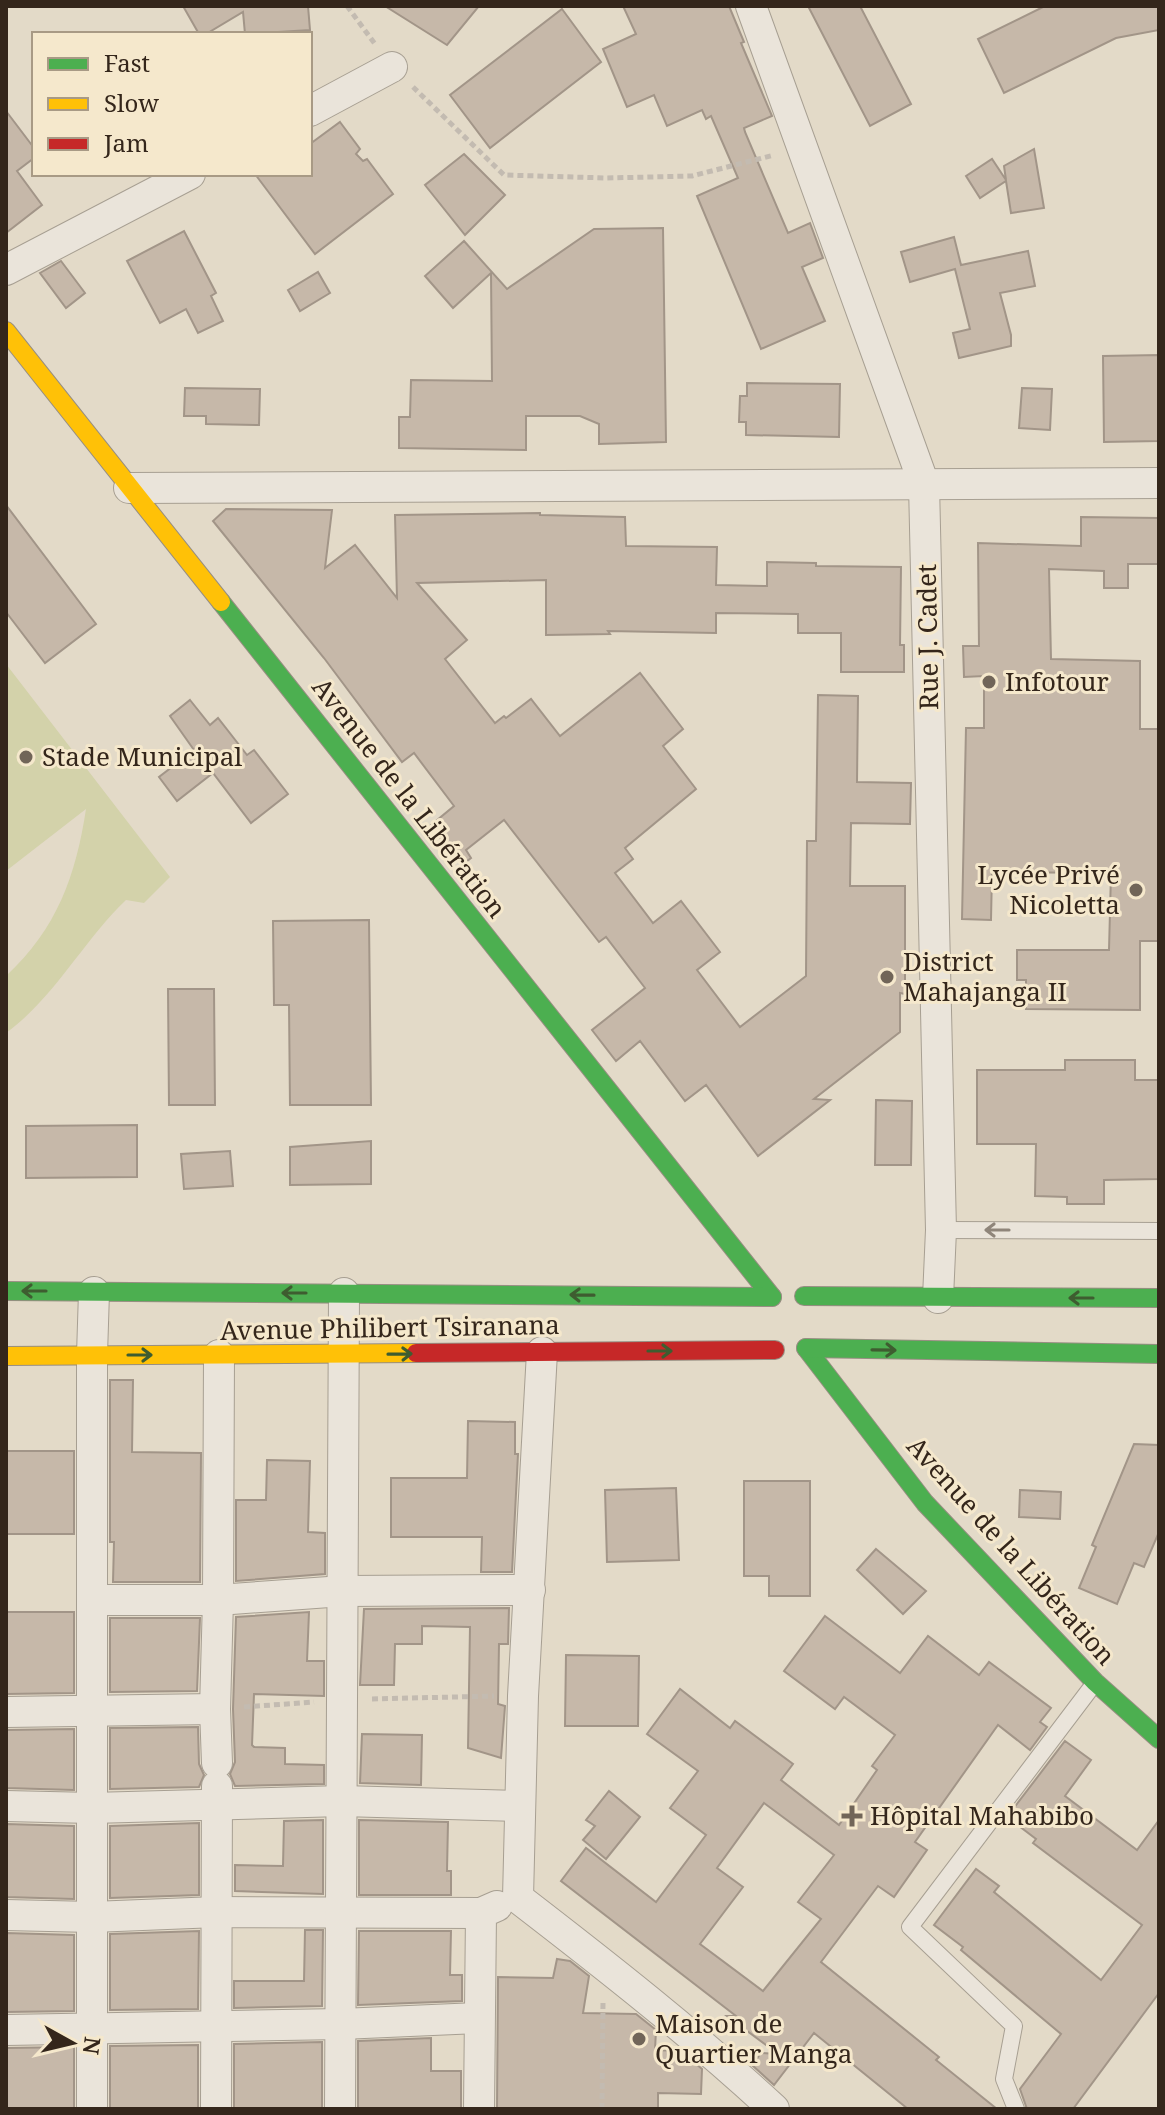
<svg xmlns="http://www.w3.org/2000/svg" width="1165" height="2115" font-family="'Noto Serif',serif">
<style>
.green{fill:#d3d2aa}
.building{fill:#c6b8a9;stroke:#a29588;stroke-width:2;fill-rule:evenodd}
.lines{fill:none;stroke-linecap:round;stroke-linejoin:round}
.lane-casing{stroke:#a79f92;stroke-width:18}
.street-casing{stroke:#a79f92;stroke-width:32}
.fast-casing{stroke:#978e82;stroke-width:20}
.slow-casing{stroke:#978e82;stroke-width:20}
.jam-casing{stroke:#978e82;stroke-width:20}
.path{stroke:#c3bbb1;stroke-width:5;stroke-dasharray:6 4;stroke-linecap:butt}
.lane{stroke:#eae4da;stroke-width:16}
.street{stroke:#eae4da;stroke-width:30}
.fast{stroke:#4caf50;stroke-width:18}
.slow{stroke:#ffc107;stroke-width:18}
.jam{stroke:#c62828;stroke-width:18}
.oneway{stroke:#8f857a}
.oneway2{stroke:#3e5d30}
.poi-dot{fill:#716558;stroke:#f5e8cc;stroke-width:3}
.labels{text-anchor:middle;stroke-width:6;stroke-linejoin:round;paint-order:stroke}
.street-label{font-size:26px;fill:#34261b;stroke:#f5e8cc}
.poi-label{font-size:26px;fill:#34261b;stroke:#f5e8cc;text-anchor:start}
</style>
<rect width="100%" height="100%" fill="#e3dac8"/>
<path class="green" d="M6,664L170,877L144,903L126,900C83,941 55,997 6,1033V976C57,929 76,875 86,809L6,871Z"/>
<g class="building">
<path d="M183,6H308L310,30L245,34L243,12L206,34H199Z"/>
<path d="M385,6H479L447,45Z"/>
<path d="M623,6H729L744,42L741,43L772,116L744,128L745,132L788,233L810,223L823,258L802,267L825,321L761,349L697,196L738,178L711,116L706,119L702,110L667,126L654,95L627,107L603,49L636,34Z"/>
<path d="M808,6H860L911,104L870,126Z"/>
<path d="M1045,6H1159V30L1116,38L1004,93L978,39Z"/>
<path d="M562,9L601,62L490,148L450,95Z"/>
<path d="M6,111L34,148V158L17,171L42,205L6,233Z"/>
<path d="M340,122L360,149L356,154L363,161L367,159L393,194L315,254L255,174H310V144Z"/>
<path d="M1034,149L1044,208L1011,213L1006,181L980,198L966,176L992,159L1006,180L1004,166Z"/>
<path d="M464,154L505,195L465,235L425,185Z"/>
<path d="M663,228L666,442L599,444V424L580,416H526V450L399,448V417H410L411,380L492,381L491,273L453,308L425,276L464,241L507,289L594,229Z"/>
<path d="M184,231L216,293L211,296L223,321L198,333L186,309L160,323L127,261Z"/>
<path d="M954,237L961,265L1028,251L1035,286L1000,293L1011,335V346L959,358L953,333L970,329L955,269L910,282L901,252Z"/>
<path d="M61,261L85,293L66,308L40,273Z"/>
<path d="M318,272L330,293L300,311L288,290Z"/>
<path d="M1159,355V441L1104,442L1103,356Z"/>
<path d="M747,383L840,384L839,437L746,435V422H739L740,396H747Z"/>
<path d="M185,388L260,389L259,425L206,424V416H184Z"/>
<path d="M1022,388L1052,389L1050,430L1019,428Z"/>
<path d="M6,505L96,624L45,663L6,612Z"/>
<path d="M226,509L332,510L325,568L355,545L397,598L395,515L540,513V515L625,517L626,546L717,547L716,585L767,586V562L816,563V566L901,567L900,645H904V672H841V633H798V614L716,613V633L608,631L610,634L546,635V580L417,583L467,640L445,659L495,723L504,716L506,718L531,699L560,736L640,673L683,729L663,746L696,789L625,848L633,859L615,873L653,923L681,901L720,952L697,970L740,1027L806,976L807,841H816L818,695L858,696L857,782L911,783L910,824L851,823L850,886H905V994L900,993V1032L814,1099L830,1100L758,1156L706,1085L685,1101L640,1041L616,1061L592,1030L645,988L606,937L599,942L504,820L466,850L471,858L462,865L430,826L454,806L414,753L402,762L324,658L213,521Z"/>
<path d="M1081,517L1159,518V564H1128V588H1104V571L1049,569L1051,659L1140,661V729H1159V941H1140V1010L1026,1009V980H1017V950H1109L1111,873L992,872L991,920L962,919L966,728H984V676L964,677L963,646H979L978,543L1081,546Z"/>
<path d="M190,700L210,725L218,718L247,755L254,750L288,794L251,823L213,773L177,801L159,777L194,750L170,716Z"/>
<path d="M369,920L371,1105H290L289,1005H274L273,921Z"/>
<path d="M168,989H214L215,1105H169Z"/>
<path d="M1065,1060H1135V1080H1159V1179L1104,1180V1204H1067V1197L1035,1196L1036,1144H977V1070H1065Z"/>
<path d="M876,1100L912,1101L911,1165H875Z"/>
<path d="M137,1125V1177L26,1178V1126Z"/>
<path d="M371,1141V1184L290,1185V1147Z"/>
<path d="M230,1151L233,1186L184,1189L181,1154Z"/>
<path d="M110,1380H133L132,1452L201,1453L200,1582H113L114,1542H110Z"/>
<path d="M468,1421L515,1422V1454H518L512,1572H481L482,1537H391V1478H467Z"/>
<path d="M1134,1444L1159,1445V1532L1144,1567L1134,1563L1117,1604L1079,1588L1096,1547L1092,1545Z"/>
<rect x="6" y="1451" width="68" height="83"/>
<path d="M267,1460L310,1461L308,1532L325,1533V1574L236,1581V1500H266Z"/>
<path d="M744,1481H810V1596H769V1576H744Z"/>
<path d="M676,1488L679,1560L607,1562L605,1490Z"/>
<path d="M1020,1490L1061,1492L1060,1519L1019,1517Z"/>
<path d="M876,1549L926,1591L903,1614L857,1570Z"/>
<path d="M509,1608L508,1644H499L498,1704L505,1706L501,1758L468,1748L470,1627L422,1626V1644H395L394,1685H360L364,1609Z"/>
<path d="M6,1612H74V1693L6,1694Z"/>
<path d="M309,1612L307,1661H324V1696L254,1694L252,1745L254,1747L285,1748V1764L324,1765V1784L235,1786L230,1774L235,1762L233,1709L236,1617Z"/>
<path d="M825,1616L900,1673L928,1636L979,1675L989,1662L1051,1708L1040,1722L1047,1727L1030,1750L998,1725L915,1842L927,1850L894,1897L878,1886L821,1962L939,2057L936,2060L997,2109H908L814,2033L774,2085L752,2065L761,2053L778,2054L727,2016H736L561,1881L586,1848L656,1902L706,1835L670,1808L698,1771L647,1734L680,1689L730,1728L735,1721L793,1764L781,1780L839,1825L877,1770L872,1766L895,1735L844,1697L835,1709L784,1671ZM764,1803L834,1855L798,1902L821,1919L763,1991L700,1944L743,1887L717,1868Z"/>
<path d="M110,1618H200L197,1691L110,1692Z"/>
<path d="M566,1655L639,1656L638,1726H565Z"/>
<path d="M198,1727L199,1764L204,1775L199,1787L110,1789V1728Z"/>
<path d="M74,1729V1790L6,1788V1730Z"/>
<path d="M362,1734L422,1735L421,1785L360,1783Z"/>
<path d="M1065,1741L1091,1760L1065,1796L1137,1850L1159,1820V1993L1073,2109H1027L1020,2089L1061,2034L961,1950L963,1947L934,1925L976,1869L999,1886L994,1892L1101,1980L1142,1925L1033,1843L1036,1839L1007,1817Z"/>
<path d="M609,1791L640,1817L606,1859L583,1840L595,1826L586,1820Z"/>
<path d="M323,1820V1894L235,1891V1865L283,1866L284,1821Z"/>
<path d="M359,1820L448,1822L447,1871H451V1895H359Z"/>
<path d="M199,1823V1895L110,1898V1826Z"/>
<path d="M6,1824L74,1826V1899L6,1897Z"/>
<path d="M305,1930H323L322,2006L234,2008V1981H304Z"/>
<path d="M199,1931L198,2009L110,2010V1934Z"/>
<path d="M359,1931H451L450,1975H462V2001L358,2005Z"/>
<path d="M6,1933L74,1935V2011L6,2012Z"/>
<path d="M557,1959L570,1961L589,1976L583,2013L636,2014L656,2030L655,2050L681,2051L702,2069L701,2094L658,2093V2109H497L498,1977L553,1978Z"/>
<path d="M431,2038V2071H461V2109H358V2041Z"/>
<path d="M322,2042V2109H234V2044Z"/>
<path d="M198,2045V2109H110V2046Z"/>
<path d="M74,2047V2109H6V2048Z"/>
</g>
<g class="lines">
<g class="lane-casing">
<g id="lane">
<path d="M941,1230L1159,1231"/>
<path d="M1016,2109L1004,2079L1014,2026L910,1927L1094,1684"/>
</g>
</g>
<g class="street-casing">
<g id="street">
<path d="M751,6L924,484L941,1230L938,1298"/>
<path d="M310,111L392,67"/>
<path d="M6,270L190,174"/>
<path d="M129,488L1159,483"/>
<path d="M542,1352L523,1696L518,1898C605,1965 693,2034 774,2109"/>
<path d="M92,1600H218L343,1591L530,1590"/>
<path d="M6,1712L215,1709"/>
<path d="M217,1763L215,1709L218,1600L219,1355"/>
<path d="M6,1806L92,1808L342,1801L519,1806"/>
<path d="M6,1915L92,1917L217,1912L481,1913"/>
<path d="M6,2030L341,2024L478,2018"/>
<path d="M92,2109V1355L94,1292"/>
<path d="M216,2109L217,1786"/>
<path d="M340,2109L344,1293"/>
<path d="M479,2109L481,1913L497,1906"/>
</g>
</g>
<g class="fast-casing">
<g id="fast">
<path d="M221,602L772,1297"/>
<path d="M6,1291L772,1297"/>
<path d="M804,1296L1159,1298"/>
<path d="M806,1348L925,1503L1095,1682L1159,1739"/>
<path d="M806,1348L1159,1354"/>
</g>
</g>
<g class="slow-casing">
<g id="slow">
<path d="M6,331L221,602"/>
<path d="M6,1356L416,1353"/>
</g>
</g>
<g class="jam-casing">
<path id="jam" d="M416,1353L775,1350"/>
</g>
<g class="path">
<path d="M347,6L375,44"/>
<path d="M413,87L504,175L607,178L692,176L774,155"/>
<path d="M372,1699L494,1696"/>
<path d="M244,1707L314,1702"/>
<path d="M602,2109L603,2002"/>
</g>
<use href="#lane" class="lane"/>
<use href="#street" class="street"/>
<use href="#fast" class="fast"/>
<use href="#slow" class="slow"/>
<use href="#jam" class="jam"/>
</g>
<defs><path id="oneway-shaft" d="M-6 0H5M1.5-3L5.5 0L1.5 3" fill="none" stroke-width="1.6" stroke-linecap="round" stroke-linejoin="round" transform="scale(2)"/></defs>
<use class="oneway" href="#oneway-shaft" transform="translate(997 1230) rotate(-180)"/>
<g class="oneway2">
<use href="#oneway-shaft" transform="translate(34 1291) rotate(-180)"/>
<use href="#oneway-shaft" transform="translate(294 1293) rotate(-180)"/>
<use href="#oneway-shaft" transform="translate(582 1295) rotate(-179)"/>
<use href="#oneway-shaft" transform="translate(1081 1298) rotate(-180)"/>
<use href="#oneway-shaft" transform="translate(884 1350) rotate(1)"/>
<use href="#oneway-shaft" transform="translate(660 1351)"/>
<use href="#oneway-shaft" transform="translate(400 1354) rotate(-1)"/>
<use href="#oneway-shaft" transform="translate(140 1355)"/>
</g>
<g class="poi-dot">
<circle cx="989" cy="682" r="8"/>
<circle cx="26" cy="757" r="8"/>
<circle cx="1136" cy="890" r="8"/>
<circle cx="887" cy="977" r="8"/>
<path d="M848 1804h8v8h8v8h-8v8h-8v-8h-8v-8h8z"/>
<circle cx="639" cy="2039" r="8"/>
</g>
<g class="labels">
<g class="street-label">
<text transform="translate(928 637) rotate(-91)" y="9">Rue J. Cadet</text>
<text transform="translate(409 798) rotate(52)" y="9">Avenue de la Libération</text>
<text transform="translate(390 1328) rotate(-1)" y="9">Avenue Philibert Tsiranana</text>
<text transform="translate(1011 1551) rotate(48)" y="9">Avenue de la Libération</text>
</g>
<g class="poi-label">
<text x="1005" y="691">Infotour</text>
<text x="42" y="766">Stade Municipal</text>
<text x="1120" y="884" text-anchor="end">Lycée Privé<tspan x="1120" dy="30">Nicoletta</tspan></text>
<text x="903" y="971">District<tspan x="903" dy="30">Mahajanga II</tspan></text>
<text x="870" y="1825">Hôpital Mahabibo</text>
<text x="655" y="2033">Maison de<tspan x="655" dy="30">Quartier Manga</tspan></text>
</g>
</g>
<rect width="1165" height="2115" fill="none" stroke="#34261b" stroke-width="16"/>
<rect x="32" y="32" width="280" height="144" fill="#f5e8cc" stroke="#a89a85" stroke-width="2"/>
<rect x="48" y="58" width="40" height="12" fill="#4caf50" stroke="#a89a85" stroke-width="2"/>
<text x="104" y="72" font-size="24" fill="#34261b">Fast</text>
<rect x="48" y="98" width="40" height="12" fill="#ffc107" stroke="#a89a85" stroke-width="2"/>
<text x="104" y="112" font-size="24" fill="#34261b">Slow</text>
<rect x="48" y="138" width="40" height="12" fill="#c62828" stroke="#a89a85" stroke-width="2"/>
<text x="104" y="152" font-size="24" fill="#34261b">Jam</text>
<g transform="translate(72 2043) rotate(98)" stroke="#f5e8cc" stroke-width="6" paint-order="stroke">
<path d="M0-6L14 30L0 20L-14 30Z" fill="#34261b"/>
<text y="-12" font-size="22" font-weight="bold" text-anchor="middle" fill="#34261b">N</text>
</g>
</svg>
